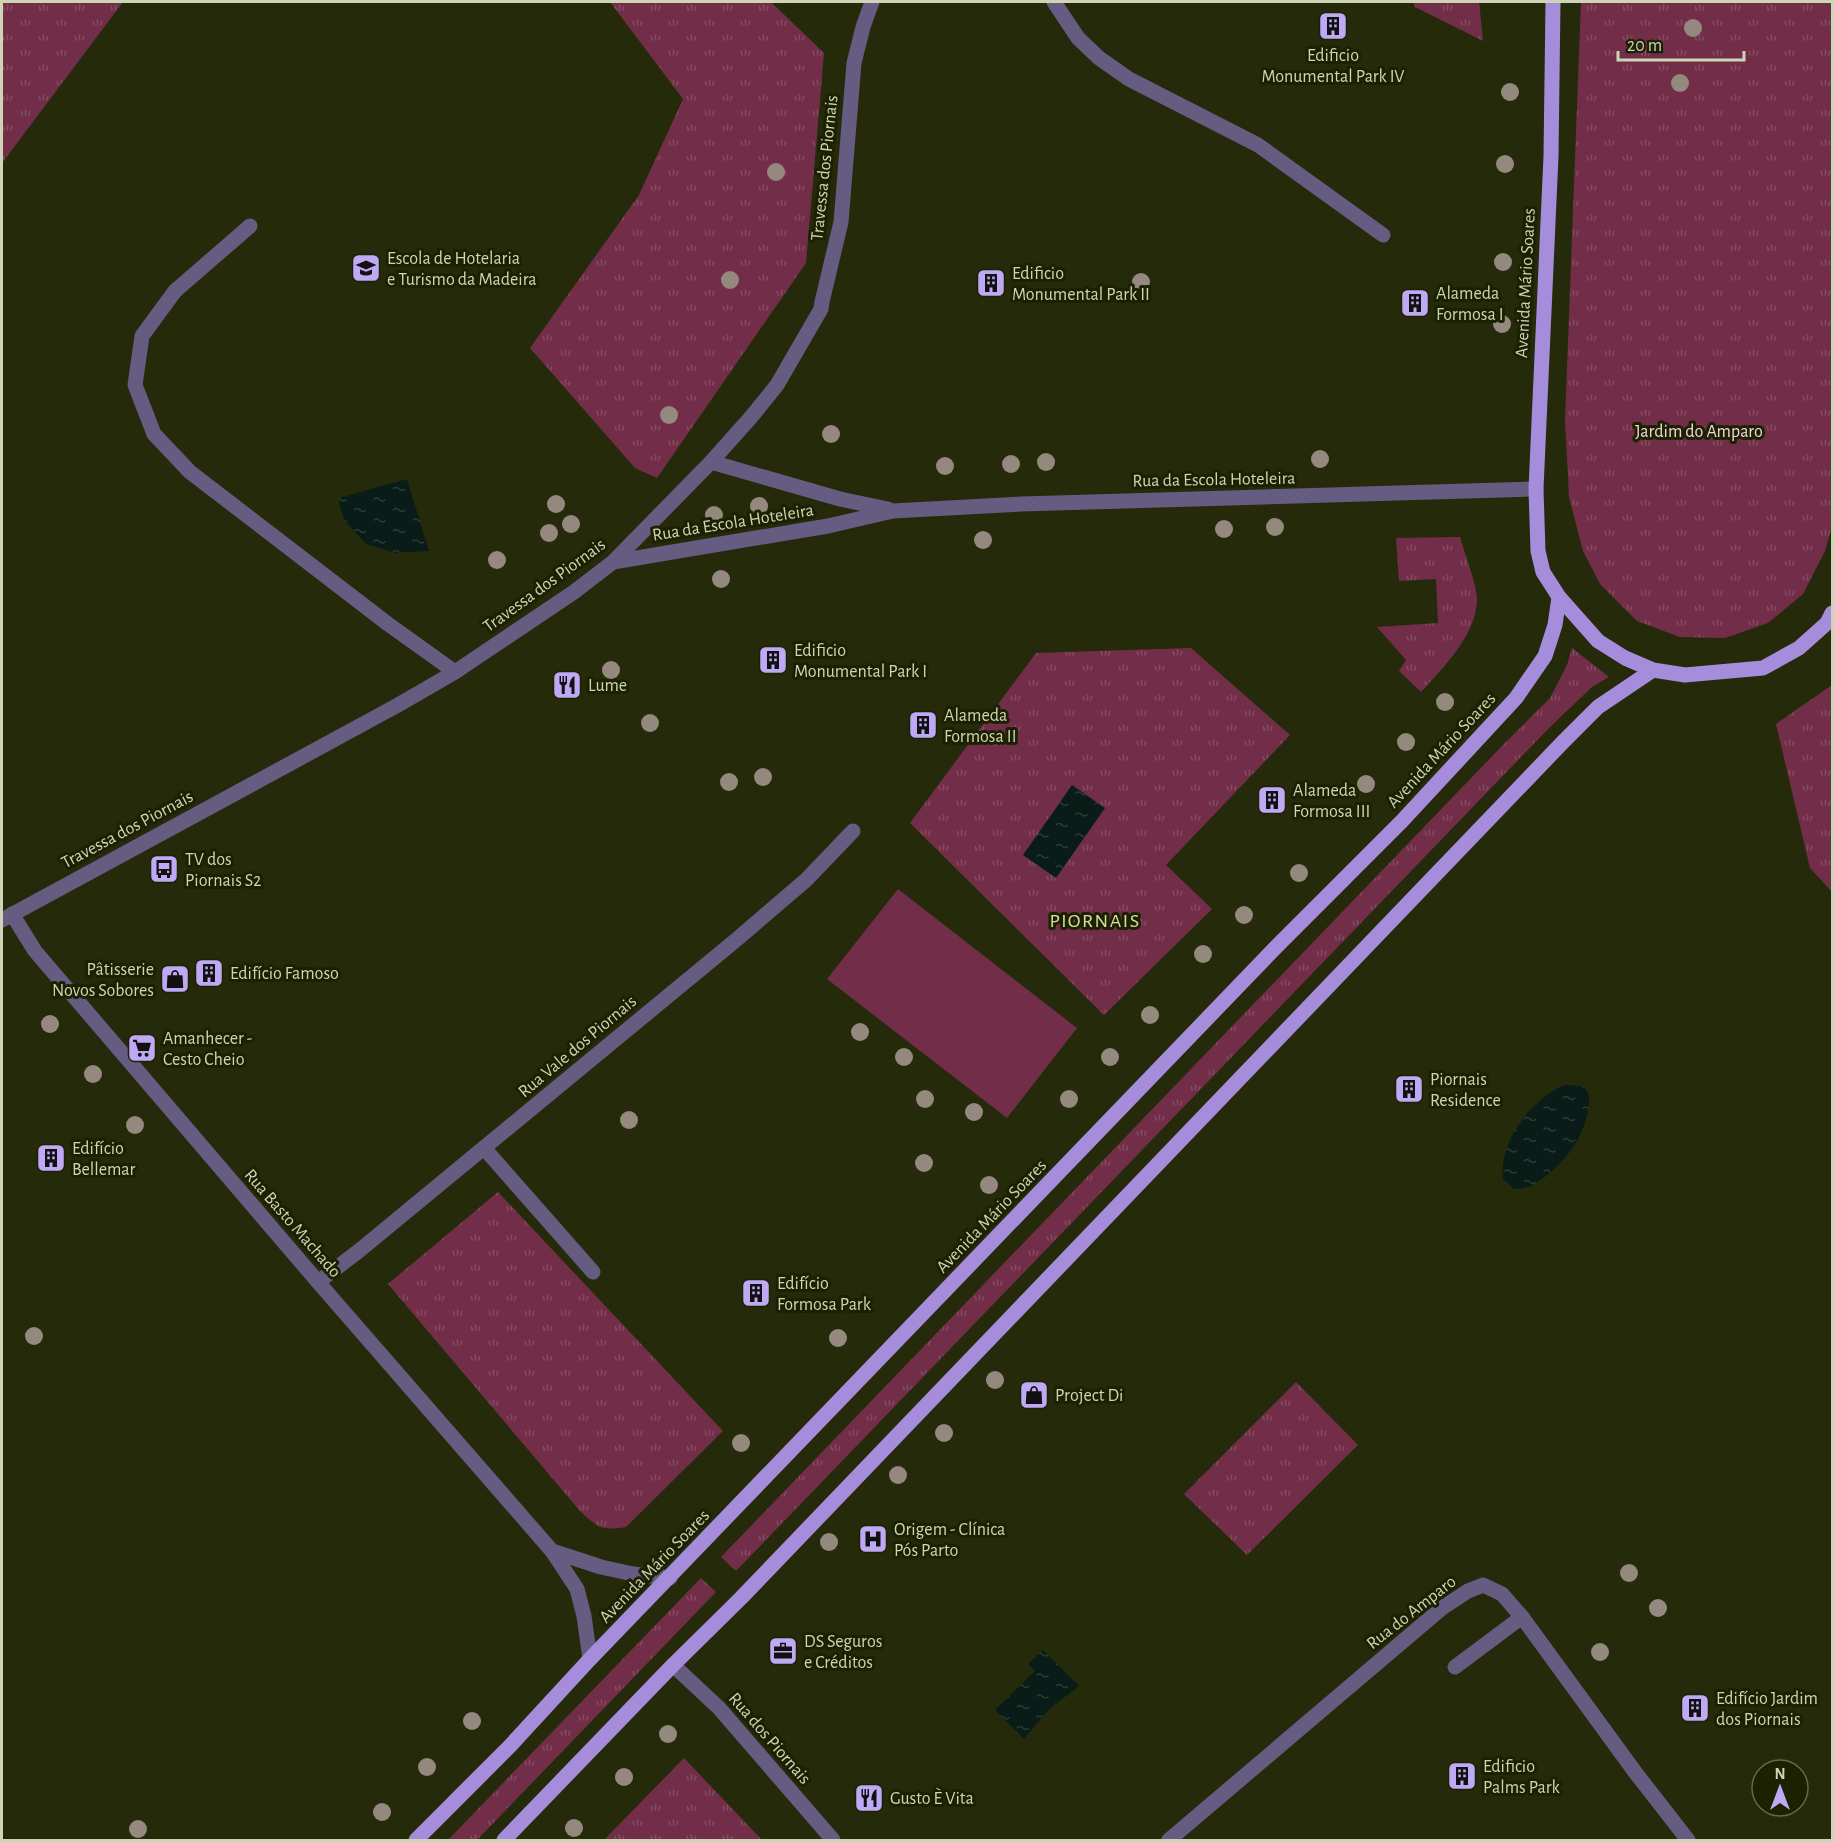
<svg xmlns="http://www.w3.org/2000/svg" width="1834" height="1842" font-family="'Alegreya Sans',sans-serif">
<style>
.grass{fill:url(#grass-tufts)}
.garden{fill:#722e49}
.water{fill:url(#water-ripples)}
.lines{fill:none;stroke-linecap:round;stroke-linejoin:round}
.minor{stroke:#665b81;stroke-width:15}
.major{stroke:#a58ddb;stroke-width:15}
.tree{fill:#95887e}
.labels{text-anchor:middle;stroke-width:6;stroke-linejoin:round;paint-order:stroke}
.poi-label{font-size:18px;fill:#ced5b6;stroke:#1c2102;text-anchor:start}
.street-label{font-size:18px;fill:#ced5b6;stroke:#1c2102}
.park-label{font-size:18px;fill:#f0d5dd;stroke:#1c2102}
.neighbourhood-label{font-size:20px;letter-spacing:1.5px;fill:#d3e0a0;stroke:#1c2102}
</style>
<defs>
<pattern id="grass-tufts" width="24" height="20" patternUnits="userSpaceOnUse" patternTransform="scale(1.5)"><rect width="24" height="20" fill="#722e49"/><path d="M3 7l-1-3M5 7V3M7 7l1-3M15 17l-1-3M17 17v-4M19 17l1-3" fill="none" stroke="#854b61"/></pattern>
<pattern id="water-ripples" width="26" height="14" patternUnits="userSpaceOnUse" patternTransform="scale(1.5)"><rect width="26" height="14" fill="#091c18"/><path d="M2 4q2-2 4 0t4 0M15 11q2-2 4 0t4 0" fill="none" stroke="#2c3c37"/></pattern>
</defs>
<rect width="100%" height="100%" fill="#252a0a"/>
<g class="grass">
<path d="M2,2H123L2,163Z"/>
<path d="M610,2H771L824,53L806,263L657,478L635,468L530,348L639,195L683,99Z"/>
<path d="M1413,2H1479L1483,41L1415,7Z"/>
<path d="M1581,2H1832V526L1825,551L1803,594L1768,623L1725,638L1680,637L1637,621L1600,584L1583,551L1569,497L1565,420Z"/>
<path d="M1460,537C1464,552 1477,585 1477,599C1477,634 1443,668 1421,692L1399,671L1406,660L1377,627L1438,623L1436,579L1399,581L1396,538Z"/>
<path d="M1191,648L1290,735L1166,865L1212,909L1104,1015L910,823L1036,653Z"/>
<path d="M1572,648L1609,677L1592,687L1549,728L736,1571L721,1557L1501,747L1550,698L1567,665Z"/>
<path d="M1832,685V892L1810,868L1776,724Z"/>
<path d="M498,1192L723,1431L626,1527C600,1531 599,1528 580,1511L388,1284Z"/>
<path d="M1296,1382L1358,1445L1247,1555L1184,1494Z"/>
<path d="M701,1578L716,1592L477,1840H448Z"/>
<path d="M684,1758L762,1840H604Z"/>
</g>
<path class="garden" d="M898,889L1077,1028L1007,1118L827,979Z"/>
<g class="water">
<path d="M407,479L429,551L395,553L366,544L344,520L338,498Z"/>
<path d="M1072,785L1105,808L1056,878L1023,855Z"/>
<path d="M1564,1085C1570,1085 1577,1085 1583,1087C1589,1091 1590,1097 1589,1103C1587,1135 1563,1167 1536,1183C1529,1188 1522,1189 1514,1189L1503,1179C1499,1141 1530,1101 1564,1085Z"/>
<path d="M1043,1650L1079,1686L1048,1710L1024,1739L995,1710L1035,1671L1028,1664Z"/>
</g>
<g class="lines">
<g class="minor">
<path d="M1054,2L1078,38L1099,58L1129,79L1258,145L1383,235"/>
<path d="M250,226L175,291L142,336L135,385L154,434L190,472L388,624L455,672"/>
<path d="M711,462L840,499L888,509"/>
<path d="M613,562L828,526L893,511L1021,504L1536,489"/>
<path d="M12,914L35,951L318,1282L552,1551L577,1589L584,1616L590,1659"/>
<path d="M2,920L398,705L455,672L574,592L613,562L711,462L752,416L777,385L821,309L822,302L841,222L854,63L863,27L872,2"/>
<path d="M484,1148L593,1272"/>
<path d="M318,1282L360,1250L736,940L806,880L853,831"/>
<path d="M552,1551L601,1567L633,1574L670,1578"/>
<path d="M673,1665L719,1708L833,1840"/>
<path d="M1455,1667L1522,1617"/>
<path d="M1169,1840L1442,1608L1468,1591L1483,1585L1502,1594L1522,1617L1635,1772L1688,1840"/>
</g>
<g class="major">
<path d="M1553,2L1551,156L1536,489L1538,551L1543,572L1559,597L1598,641L1625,658L1653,670L1685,675L1763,668L1799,648L1827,623L1832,613"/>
<path d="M416,1840L510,1746L590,1659L1277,946L1402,821L1516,698L1545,656L1555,625L1559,597"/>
<path d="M504,1840L673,1665L741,1598L1563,742L1598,707L1653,670"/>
</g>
</g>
<g class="tree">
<circle cx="1693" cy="28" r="9"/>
<circle cx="1680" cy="83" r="9"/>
<circle cx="1510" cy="92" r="9"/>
<circle cx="1505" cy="164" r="9"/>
<circle cx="776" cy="172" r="9"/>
<circle cx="1503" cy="262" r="9"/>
<circle cx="730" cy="280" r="9"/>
<circle cx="1141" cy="282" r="9"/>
<circle cx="1502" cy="324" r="9"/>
<circle cx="669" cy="415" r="9"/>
<circle cx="831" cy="434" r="9"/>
<circle cx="1320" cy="459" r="9"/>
<circle cx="1046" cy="462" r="9"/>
<circle cx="1011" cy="464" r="9"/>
<circle cx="945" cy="466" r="9"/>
<circle cx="556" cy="504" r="9"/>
<circle cx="759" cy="506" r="9"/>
<circle cx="714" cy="515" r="9"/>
<circle cx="571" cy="524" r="9"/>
<circle cx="1275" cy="527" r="9"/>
<circle cx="1224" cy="529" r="9"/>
<circle cx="549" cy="533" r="9"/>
<circle cx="983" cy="540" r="9"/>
<circle cx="497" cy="560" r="9"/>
<circle cx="721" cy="579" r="9"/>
<circle cx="611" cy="670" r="9"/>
<circle cx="1445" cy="702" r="9"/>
<circle cx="650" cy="723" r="9"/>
<circle cx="1406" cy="742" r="9"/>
<circle cx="763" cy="777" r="9"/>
<circle cx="729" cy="782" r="9"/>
<circle cx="1366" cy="784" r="9"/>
<circle cx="1299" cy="873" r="9"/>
<circle cx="1244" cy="915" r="9"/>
<circle cx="1203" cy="954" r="9"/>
<circle cx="1150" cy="1015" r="9"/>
<circle cx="50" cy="1024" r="9"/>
<circle cx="860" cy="1032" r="9"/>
<circle cx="904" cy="1057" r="9"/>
<circle cx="1110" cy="1057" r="9"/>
<circle cx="93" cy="1074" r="9"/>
<circle cx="925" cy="1099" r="9"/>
<circle cx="1069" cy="1099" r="9"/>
<circle cx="974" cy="1112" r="9"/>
<circle cx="629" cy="1120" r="9"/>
<circle cx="135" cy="1125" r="9"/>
<circle cx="924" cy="1163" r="9"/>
<circle cx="989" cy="1185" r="9"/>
<circle cx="34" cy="1336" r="9"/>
<circle cx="838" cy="1338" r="9"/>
<circle cx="995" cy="1380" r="9"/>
<circle cx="944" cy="1433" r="9"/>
<circle cx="741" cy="1443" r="9"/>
<circle cx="898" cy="1475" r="9"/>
<circle cx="829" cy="1542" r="9"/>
<circle cx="1629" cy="1573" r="9"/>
<circle cx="1658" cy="1608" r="9"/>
<circle cx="1600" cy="1652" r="9"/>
<circle cx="472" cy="1721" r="9"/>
<circle cx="668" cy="1734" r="9"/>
<circle cx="427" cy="1767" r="9"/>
<circle cx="624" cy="1777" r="9"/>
<circle cx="382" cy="1812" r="9"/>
<circle cx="574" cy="1828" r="9"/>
<circle cx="138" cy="1829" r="9"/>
</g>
<defs>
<g id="building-square" transform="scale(1.5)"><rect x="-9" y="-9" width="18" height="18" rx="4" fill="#bfa9f4" stroke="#1c2102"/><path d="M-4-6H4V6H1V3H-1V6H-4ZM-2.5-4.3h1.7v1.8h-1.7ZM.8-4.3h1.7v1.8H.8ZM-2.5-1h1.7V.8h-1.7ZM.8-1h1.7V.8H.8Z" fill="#111"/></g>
<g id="school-square" transform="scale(1.5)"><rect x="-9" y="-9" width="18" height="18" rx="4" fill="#bfa9f4" stroke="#1c2102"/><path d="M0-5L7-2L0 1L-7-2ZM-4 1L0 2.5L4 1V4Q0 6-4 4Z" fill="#111"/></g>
<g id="restaurant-square" transform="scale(1.5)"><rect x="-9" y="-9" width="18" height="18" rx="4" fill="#bfa9f4" stroke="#1c2102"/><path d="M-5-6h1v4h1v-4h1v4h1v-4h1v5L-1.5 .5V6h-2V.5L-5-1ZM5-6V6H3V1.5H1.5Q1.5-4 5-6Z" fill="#111"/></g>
<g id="bus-square" transform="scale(1.5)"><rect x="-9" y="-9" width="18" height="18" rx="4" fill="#bfa9f4" stroke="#1c2102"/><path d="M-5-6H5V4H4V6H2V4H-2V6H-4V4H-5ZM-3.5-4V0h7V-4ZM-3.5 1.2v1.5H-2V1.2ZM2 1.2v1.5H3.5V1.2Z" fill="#111"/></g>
<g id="shop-square" transform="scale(1.5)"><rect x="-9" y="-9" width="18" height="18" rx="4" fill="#bfa9f4" stroke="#1c2102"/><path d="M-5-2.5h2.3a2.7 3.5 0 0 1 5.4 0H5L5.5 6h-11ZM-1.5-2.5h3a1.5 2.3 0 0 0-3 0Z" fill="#111"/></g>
<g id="supermarket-square" transform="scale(1.5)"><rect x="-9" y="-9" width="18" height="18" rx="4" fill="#bfa9f4" stroke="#1c2102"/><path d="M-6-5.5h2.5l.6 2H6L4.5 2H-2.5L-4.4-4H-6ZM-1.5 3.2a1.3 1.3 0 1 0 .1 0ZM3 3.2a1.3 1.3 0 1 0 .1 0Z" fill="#111"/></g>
<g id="hospital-square" transform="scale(1.5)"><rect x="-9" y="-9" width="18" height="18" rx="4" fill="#bfa9f4" stroke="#1c2102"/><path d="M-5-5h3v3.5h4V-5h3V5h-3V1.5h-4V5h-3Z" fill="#111"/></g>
<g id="office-square" transform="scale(1.5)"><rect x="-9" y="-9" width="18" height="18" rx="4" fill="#bfa9f4" stroke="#1c2102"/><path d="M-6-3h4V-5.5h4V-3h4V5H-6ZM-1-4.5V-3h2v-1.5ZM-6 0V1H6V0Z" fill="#111"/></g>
</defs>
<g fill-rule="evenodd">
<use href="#building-square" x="1333" y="26"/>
<use href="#school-square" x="366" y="268"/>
<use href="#building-square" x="991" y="283"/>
<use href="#building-square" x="1415" y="303"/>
<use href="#building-square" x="773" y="660"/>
<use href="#restaurant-square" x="567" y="685"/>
<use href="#building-square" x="923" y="725"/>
<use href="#building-square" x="1272" y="800"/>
<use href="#bus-square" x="164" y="869"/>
<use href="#building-square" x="209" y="973"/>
<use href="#shop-square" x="175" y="979"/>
<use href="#supermarket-square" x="142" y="1048"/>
<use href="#building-square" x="1409" y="1089"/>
<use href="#building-square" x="51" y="1158"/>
<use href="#building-square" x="756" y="1293"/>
<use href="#shop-square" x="1034" y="1395"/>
<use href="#hospital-square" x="873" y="1539"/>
<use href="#office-square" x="783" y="1651"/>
<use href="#building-square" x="1695" y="1708"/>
<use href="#building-square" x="1462" y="1776"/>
<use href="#restaurant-square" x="869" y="1798"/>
</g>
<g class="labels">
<g class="poi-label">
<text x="1333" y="61" text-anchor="middle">Edificio<tspan x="1333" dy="21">Monumental Park IV</tspan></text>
<text x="387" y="264">Escola de Hotelaria<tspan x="387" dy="21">e Turismo da Madeira</tspan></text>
<text x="1012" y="279">Edificio<tspan x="1012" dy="21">Monumental Park II</tspan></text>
<text x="1436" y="299">Alameda<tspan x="1436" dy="21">Formosa I</tspan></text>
<text x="794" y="656">Edificio<tspan x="794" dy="21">Monumental Park I</tspan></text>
<text x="588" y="691">Lume</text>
<text x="944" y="721">Alameda<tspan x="944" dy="21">Formosa II</tspan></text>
<text x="1293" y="796">Alameda<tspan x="1293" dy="21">Formosa III</tspan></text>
<text x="185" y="865">TV dos<tspan x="185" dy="21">Piornais S2</tspan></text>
<text x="154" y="975" text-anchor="end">Pâtisserie<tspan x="154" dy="21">Novos Sobores</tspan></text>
<text x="230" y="979">Edifício Famoso</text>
<text x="163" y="1044">Amanhecer -<tspan x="163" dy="21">Cesto Cheio</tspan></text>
<text x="1430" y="1085">Piornais<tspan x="1430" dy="21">Residence</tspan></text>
<text x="72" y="1154">Edifício<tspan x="72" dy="21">Bellemar</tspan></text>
<text x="777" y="1289">Edifício<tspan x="777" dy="21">Formosa Park</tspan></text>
<text x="1055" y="1401">Project Di</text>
<text x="894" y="1535">Origem - Clínica<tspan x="894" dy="21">Pós Parto</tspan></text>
<text x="804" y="1647">DS Seguros<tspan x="804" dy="21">e Créditos</tspan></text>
<text x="1716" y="1704">Edifício Jardim<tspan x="1716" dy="21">dos Piornais</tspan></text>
<text x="1483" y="1772">Edificio<tspan x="1483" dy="21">Palms Park</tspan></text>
<text x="890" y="1804">Gusto È Vita</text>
</g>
<g class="street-label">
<text transform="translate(824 168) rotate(-84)" y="6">Travessa dos Piornais</text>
<text transform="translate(1525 283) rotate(-87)" y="6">Avenida Mário Soares</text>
<text transform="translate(1214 479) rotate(-1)" y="6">Rua da Escola Hoteleira</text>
<text transform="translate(733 522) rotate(-9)" y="6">Rua da Escola Hoteleira</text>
<text transform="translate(544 585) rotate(-36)" y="6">Travessa dos Piornais</text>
<text transform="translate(1441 750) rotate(-47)" y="6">Avenida Mário Soares</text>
<text transform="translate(127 829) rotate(-28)" y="6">Travessa dos Piornais</text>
<text transform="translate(577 1046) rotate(-40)" y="6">Rua Vale dos Piornais</text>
<text transform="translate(991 1216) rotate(-46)" y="6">Avenida Mário Soares</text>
<text transform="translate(293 1223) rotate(49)" y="6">Rua Basto Machado</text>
<text transform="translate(654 1566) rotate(-46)" y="6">Avenida Mário Soares</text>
<text transform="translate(1411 1612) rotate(-38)" y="6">Rua do Amparo</text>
<text transform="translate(770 1738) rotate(49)" y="6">Rua dos Piornais</text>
</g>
<g class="park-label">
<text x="1699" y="437">Jardim do Amparo</text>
</g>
<g class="neighbourhood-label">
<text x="1095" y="927">PIORNAIS</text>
</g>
</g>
<rect width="1834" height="1842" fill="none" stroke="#ced5b6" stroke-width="6"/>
<g transform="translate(1780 1788)"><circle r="28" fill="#1c2102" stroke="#63694a" stroke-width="1.5"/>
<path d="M0-4.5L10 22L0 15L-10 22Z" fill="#bfa9f4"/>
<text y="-9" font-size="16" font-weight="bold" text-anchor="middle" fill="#ced5b6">N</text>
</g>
<path d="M1618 51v9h126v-9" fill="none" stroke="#ced5b6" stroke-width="3"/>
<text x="1627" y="51" font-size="18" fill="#ced5b6" stroke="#1c2102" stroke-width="4.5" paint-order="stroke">20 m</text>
</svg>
